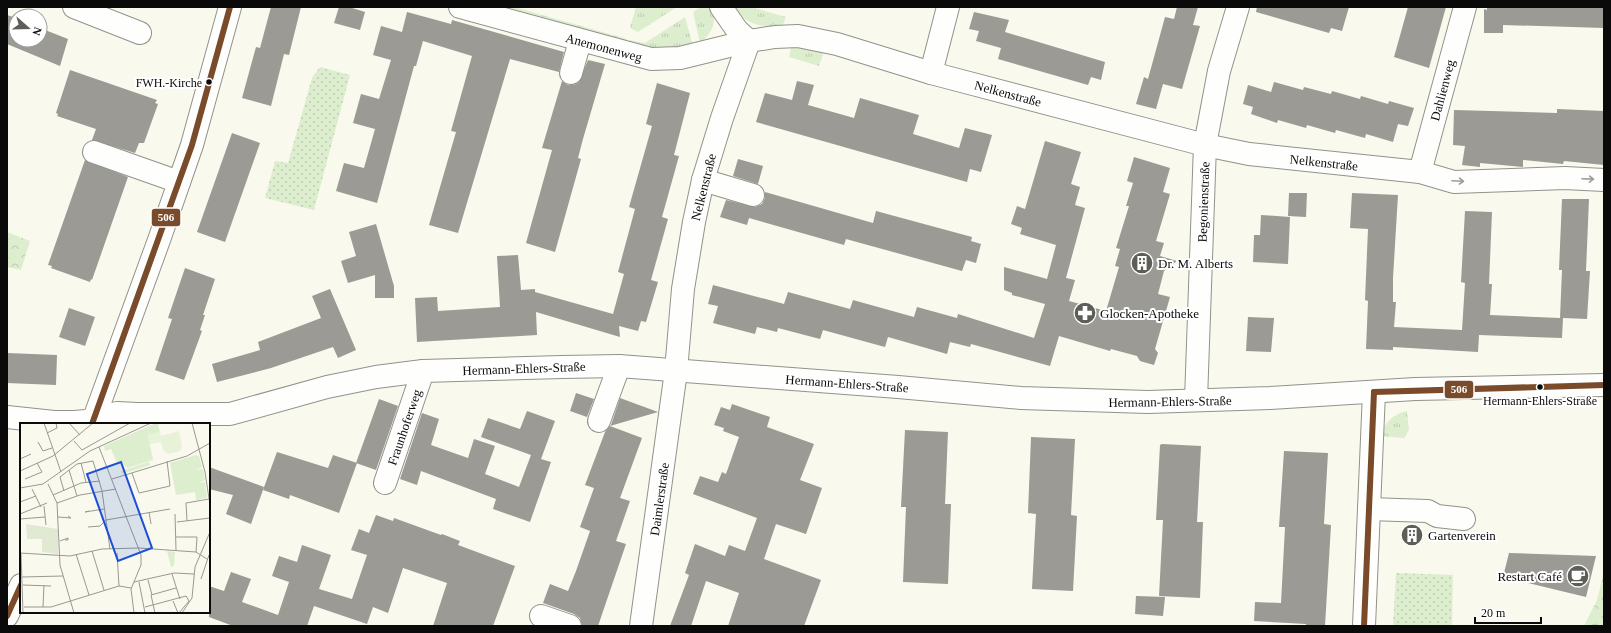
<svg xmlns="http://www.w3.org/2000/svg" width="1611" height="633" font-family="'Times New Roman',serif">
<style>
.grass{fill:url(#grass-tufts)}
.park{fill:url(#park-crowns)}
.garden{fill:url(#garden-dots)}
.building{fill:#9b9a94}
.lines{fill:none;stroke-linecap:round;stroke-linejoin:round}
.minor-casing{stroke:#92928c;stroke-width:24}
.minor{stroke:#fefefc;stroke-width:22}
.bus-1-casing{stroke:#fff;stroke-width:9}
.bus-1{stroke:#7a4b2a;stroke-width:6}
.oneway{stroke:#9c9c9b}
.bus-dot{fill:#0a0a0a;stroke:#fff;stroke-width:1.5}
.labels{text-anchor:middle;stroke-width:4;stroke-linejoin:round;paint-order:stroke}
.bus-label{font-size:12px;fill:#0a0a0a;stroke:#fff;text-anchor:end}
.street-label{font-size:13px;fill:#0a0a0a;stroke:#fff}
.poi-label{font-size:13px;fill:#0a0a0a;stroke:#fff;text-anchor:start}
.inset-road{fill:none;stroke:#999992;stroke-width:1}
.view{fill:#1d4ed8;fill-opacity:0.15;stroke:#1d4ed8;stroke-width:2}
.inset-edge{fill:none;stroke:#0a0a0a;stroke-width:2}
.line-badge{stroke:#fff;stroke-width:1.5}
.badge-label{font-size:11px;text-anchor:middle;font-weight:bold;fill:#fff}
</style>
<defs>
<pattern id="grass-tufts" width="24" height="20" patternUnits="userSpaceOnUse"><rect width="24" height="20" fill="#ddeece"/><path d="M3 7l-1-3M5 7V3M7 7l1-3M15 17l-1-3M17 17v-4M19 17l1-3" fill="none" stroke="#bccbb0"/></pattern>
<pattern id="park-crowns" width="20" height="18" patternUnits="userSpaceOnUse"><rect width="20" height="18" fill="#ddeece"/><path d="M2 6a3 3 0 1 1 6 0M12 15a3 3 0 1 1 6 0" fill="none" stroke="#bccbb0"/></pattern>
<pattern id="garden-dots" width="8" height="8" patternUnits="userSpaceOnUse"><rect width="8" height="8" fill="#ddeece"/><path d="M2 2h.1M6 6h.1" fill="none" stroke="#bccbb0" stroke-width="1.8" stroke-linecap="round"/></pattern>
</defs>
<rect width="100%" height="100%" fill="#f9f9ed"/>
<g class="grass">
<path d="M480,7H514L627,39L625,47Z"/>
<path d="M636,7H677L638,32L630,28Z"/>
<path d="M701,7H711C719,20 711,35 700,43L693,12Z"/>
<path d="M734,7H751L786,17L783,25C763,28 747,26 734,7Z"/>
<path d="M685,17L693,46L673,50L628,45L629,40L645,43Z"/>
<path d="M792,44L825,49L819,66L789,57Z"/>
<path d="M1407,411L1409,430L1404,438L1381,436C1384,422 1394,414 1407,411Z"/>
</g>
<g class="park">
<path d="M7,232L30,241L21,270L7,267Z"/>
<path d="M1604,572V626H1584L1597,600Z"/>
</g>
<g class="garden">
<path d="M320,67L350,75L314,210L265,198L275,161L288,163L312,78Z"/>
<path d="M1396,573L1453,575L1452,626H1393Z"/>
</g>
<g class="building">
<path d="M271,7H301L289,55L284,54L271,106L242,98L256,47L260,48Z"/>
<path d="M339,7H349L365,12L360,30L334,23Z"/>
<path d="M1177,7H1198L1193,25L1200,26L1182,89L1163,84L1156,109L1136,104L1144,77L1148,79L1165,17L1174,19Z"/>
<path d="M1257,7H1349L1342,31L1331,28L1329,33L1256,12Z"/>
<path d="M1408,7H1446L1429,68L1394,57Z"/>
<path d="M1487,7H1604V28L1503,25V33H1484V9L1487,10Z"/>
<path d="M407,12L451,24L452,20L564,52L559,72L510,59L458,233L429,225L456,132L451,131L472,56L423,41L416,66H414L377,203L336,191L344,163L364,168L375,129L353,123L361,94L379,99L391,60L373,55L381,26L402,32Z"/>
<path d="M974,12L1009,20L1005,32L1105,62L1101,80L1091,77L1088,85L998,59L1001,48L976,41L979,31L969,29Z"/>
<path d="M7,15L16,18V40H40V28L68,39L60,66L7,44Z"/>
<path d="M588,60L605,64L583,139L578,158L581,159L555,252L526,243L552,150L542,148L562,81L568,85H574L579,82Z"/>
<path d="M70,70L157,100L155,103L158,104L144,143H139L135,153L92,140L96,129L57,116L58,114L56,113Z"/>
<path d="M797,81L814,85L808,105L854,118L860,98L919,115L913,134L959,148L965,128L992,135L981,172L970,169L967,182L756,122L765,93L792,100Z"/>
<path d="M1274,82L1303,90L1304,87L1331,94L1332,91L1360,99L1361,96L1388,104L1389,101L1414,108L1408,126L1398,124L1393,142L1366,134L1365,138L1336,130L1335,133L1307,125L1306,128L1278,120L1277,123L1251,114L1253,107L1243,104L1248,85L1271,92Z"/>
<path d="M657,83L690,93L674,155L679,156L662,217L668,219L651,280L658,282L646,322L641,321L638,331L619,326L620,337L536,312L537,335L417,342L415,298L437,297L438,311L500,307L497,256L518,255L521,290L535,289V292L613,314L624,274L618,272L635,209L629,207L652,126L646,124Z"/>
<path d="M1557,109L1604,111V165L1564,161L1563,164L1523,160V167L1480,163V167L1462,165L1465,146L1453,145L1454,110L1557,113Z"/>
<path d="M232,133L260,143L225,242L197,232Z"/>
<path d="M1045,141L1081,152L1071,184L1080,187L1075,205L1085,208L1066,278L1075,280L1069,301L1106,311L1119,267L1115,266L1120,249L1116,248L1129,206H1126L1133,183L1127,181L1134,157L1170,168L1163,192L1170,194L1156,241L1164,243L1160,256L1177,261L1164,271L1158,294L1170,297L1155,349L1158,353L1154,365L1140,361L1137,356L1111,349L1110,351L1059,336L1050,366L971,344L970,347L950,342L947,354L888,337L885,347L823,330L820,339L778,328L777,332L757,327L755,334L713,323L718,306L708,304L713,285L784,304L788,292L850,309L853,300L914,317L917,307L957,318L958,314L1034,338L1045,304L1012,295V293L1004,290V267L1047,279L1056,245L1020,234L1022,228L1011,224L1017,206L1025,209Z"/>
<path d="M738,159L763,166L758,184L733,176Z"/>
<path d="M85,160L128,177L92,280L91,279L90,282L51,268L52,266L48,265Z"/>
<path d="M765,192L873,223L876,211L972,237L971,241L981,244L976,263L966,260L962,271L846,239L844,245L749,218L747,225L720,217L726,200L755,207L762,204L765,198Z"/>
<path d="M1289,193H1307L1306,217L1288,216Z"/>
<path d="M1352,193L1398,195L1393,278V302H1396L1394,327L1462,330L1465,283L1461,282L1465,211L1492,212L1489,284H1492L1490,315L1560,318L1562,270H1559L1562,199H1589L1586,271H1590L1587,319L1563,318L1562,338L1479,335L1478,352L1393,347V350L1366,349L1368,301L1365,300L1368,229L1350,228Z"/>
<path d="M1261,215L1290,217L1288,264L1253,262L1254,235H1260Z"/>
<path d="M376,224L394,286V298H375V275L348,283L341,261L356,256L349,232Z"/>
<path d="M185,268L215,279L203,315H205L200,330L202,331L184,380L155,370L172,319L168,318Z"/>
<path d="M330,289L356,350L338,358L333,347L271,368L217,382L212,364L260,350L258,342L321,318L312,296Z"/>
<path d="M69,308L95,317L85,346L59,337Z"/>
<path d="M1248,317L1274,318L1271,352L1246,351Z"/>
<path d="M7,353L57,355L56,385L7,383Z"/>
<path d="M576,393L594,399L587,417L570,411Z"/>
<path d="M620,398L658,412L610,426L642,438L620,498L630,501L616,541L626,544L598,626H582L580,618L574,614L543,603L550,584L568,591L576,571L590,531L580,527L594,488L585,485L605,432L611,425Z"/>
<path d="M379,399L398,406L376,470L356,463Z"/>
<path d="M732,404L770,417L767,427L814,444L800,480L822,488L806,534L776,524L764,559L821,580L804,626H728L739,593L706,581L691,626H670L689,575L685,573L695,544L725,556L729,545L745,551L757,518L693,494L700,476L718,482L722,472L726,474L739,437L723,431L724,428L714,425L721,407L730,410Z"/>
<path d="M527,411L555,421L541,459L551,462L530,522L493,509L496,499L421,471L417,485L400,479L422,413L439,419L431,445L468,458L474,439L495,446L485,474L519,487L531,455L481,437L488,418L520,429Z"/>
<path d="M905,430L948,432L945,504H951L948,584L903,582L906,507H901Z"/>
<path d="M1031,437L1075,439L1071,515L1077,516L1073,591L1032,589L1036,514L1028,513Z"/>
<path d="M1162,444L1201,446L1197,522H1203L1200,598L1159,596L1163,520H1156L1160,445Z"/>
<path d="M1284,451L1328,453L1324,524L1331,525L1325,626H1306V624L1254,621L1255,602L1281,603L1285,527H1279Z"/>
<path d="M277,452L328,468L333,455L357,463L339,513L290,495L289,499L263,490Z"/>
<path d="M209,467L264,487L251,524L226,514L233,495L209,489Z"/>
<path d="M376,515L393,521L394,518L441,535L442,534L460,541L458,545L515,566L493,626H433L447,583L403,568L388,613L373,607L367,624L314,606L307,626H233L209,617V586L224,591L231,572L251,579L242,602L278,615L289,582L272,576L279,556L297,562L302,545L331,555L319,589L352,599L367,555L351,550L359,529L369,533Z"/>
<path d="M1509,553L1596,556L1586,597L1503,577Z"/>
<path d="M1136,596L1165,597L1163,616L1135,614Z"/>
</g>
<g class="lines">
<g class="minor-casing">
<g id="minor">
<path d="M74,7L140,33"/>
<path d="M460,7L651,59L680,58L749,41L775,37L798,36L837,44L931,73L1205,145L1249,154L1420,172L1454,182L1565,178L1604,180"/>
<path d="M721,7L737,30L749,41"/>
<path d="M571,73L580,41"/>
<path d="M931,73L948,7"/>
<path d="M94,152L179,182"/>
<path d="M1420,172L1465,7"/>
<path d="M703,180L753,195"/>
<path d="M1196,400L1205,145L1219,71L1238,7"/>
<path d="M7,417L54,422H75L86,421L117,413L137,414H230L327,387L376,377L423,371L562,367L619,366L898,387L1021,398L1148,402L1270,398L1415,389L1604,385"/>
<path d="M599,421L619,366"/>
<path d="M92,424L159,240L192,145L230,7"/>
<path d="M385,483L423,371"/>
<path d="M1369,509L1428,511L1437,516L1464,519"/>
<path d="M7,616L21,585"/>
<path d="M541,616L570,626"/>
<path d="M641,626L676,371L683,289L694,222L703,180L722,118L749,41"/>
<path d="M1364,626L1374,392"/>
</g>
</g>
<use href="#minor" class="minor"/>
<g class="bus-1-casing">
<g id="bus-1">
<path d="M1374,392L1604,385"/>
<path d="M92,424L192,145L230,7"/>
<path d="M7,616L21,585"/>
<path d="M1364,626L1374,392"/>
</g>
</g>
<use href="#bus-1" class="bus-1"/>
</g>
<defs><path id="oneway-shaft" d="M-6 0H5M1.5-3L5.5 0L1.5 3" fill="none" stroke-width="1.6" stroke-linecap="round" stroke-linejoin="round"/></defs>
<g class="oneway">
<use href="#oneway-shaft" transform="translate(1588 179) rotate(2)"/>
<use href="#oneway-shaft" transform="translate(1458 181) rotate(3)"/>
</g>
<defs>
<g id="building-disc" transform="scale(1.15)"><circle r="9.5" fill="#5e5e59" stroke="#fff"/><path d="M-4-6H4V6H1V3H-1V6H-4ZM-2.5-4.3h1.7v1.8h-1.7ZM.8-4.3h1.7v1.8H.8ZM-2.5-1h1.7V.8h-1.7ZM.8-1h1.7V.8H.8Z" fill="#fff"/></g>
<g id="pharmacy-disc" transform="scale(1.15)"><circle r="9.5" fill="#5e5e59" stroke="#fff"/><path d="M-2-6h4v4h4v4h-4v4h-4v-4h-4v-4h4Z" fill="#fff"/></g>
<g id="cafe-disc" transform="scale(1.15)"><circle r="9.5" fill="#5e5e59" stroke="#fff"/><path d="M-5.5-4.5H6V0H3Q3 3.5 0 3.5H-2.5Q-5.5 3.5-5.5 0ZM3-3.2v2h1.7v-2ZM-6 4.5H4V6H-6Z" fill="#fff"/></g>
</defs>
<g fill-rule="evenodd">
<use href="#building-disc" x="1142" y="263"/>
<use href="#pharmacy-disc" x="1085" y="313"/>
<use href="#building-disc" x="1412" y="535"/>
<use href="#cafe-disc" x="1578" y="576"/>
</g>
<g class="bus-dot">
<circle cx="209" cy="82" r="3.5"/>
<circle cx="1540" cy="387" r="3.5"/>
</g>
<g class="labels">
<g class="bus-label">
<text x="202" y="87">FWH.-Kirche</text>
<text x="1540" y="405" text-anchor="middle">Hermann-Ehlers-Straße</text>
</g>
<g class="street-label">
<text transform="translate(604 47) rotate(15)" y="5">Anemonenweg</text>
<text transform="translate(1442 90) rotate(-75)" y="5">Dahlienweg</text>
<text transform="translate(1008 93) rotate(15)" y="5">Nelkenstraße</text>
<text transform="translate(1324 162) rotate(6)" y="5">Nelkenstraße</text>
<text transform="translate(703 187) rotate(-76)" y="5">Nelkenstraße</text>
<text transform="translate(1203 202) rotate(-88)" y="5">Begonienstraße</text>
<text transform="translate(524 368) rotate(-2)" y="5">Hermann-Ehlers-Straße</text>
<text transform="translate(847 383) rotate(4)" y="5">Hermann-Ehlers-Straße</text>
<text transform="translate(1170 401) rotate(-1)" y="5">Hermann-Ehlers-Straße</text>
<text transform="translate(404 427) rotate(-71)" y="5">Fraunhoferweg</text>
<text transform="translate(659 499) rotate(-82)" y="5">Daimlerstraße</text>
</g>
<g class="poi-label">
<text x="1158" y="268">Dr. M. Alberts</text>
<text x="1100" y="318">Glocken-Apotheke</text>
<text x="1428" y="540">Gartenverein</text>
<text x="1562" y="581" text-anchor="end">Restart Café</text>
</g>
</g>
<g transform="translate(20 423)">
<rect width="190" height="190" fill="#f9f9ed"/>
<path d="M6,101L38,106V131L22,129V116H7Z" fill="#e1e9d2"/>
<path d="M136,0H141L138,2L140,9L128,12L133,37L107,45L103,41L97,40L91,26L85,28L84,23ZM176,32L179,33L182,44L177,47L183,46L185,57L179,60L185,59L187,75L176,77L175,69L156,72L150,40ZM147,128L155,129L154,143L151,144Z" fill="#ddeece"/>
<path d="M129,39L130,42L102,51L101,48Z" fill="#ddeece"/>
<path d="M159,8L162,23L160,28L148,31L143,27L141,19L130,21L127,12L140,9L141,13Z" fill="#e7f2d8"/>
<path class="inset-road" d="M24,0L41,49M49,0L60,12M172,0L185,49L190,82M27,10L37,5L36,0M54,18L62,27L110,0M18,19L23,28L32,25M79,24L121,132V142L111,166L114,190M0,36L11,31M61,40L66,59M49,47L57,73M0,48L33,33L73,0M112,50L119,70L150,63L147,38M5,56L22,49L17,40M92,56L167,33L190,20M28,61L37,80M0,65L23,61L70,28L131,0M12,66L21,84M44,68L40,54L57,41L73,38L82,68L90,126M33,72L61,60L80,58M0,79L16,73M24,83L26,102M69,88L65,89L84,86M129,89L131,101M0,91L27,80M155,91L156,127M38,94L51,95L48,93M0,96L25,94M86,97L150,86M167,98L166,80L189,76M157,99L190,95M68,104L80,103L86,97M156,114H177L176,129M40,118L48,115V117H45M72,128L84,167M0,130L50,133L82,126L119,125L176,129L187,136M1,130L3,190M97,130L99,163M56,131L69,172M152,151L160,176M2,154L43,153M181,156L189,132M128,157L132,172M114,159L154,150L174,151M119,159L125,190M3,162L31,163M153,178L158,190M4,184H31L99,163L111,165M23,184L24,162M125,184L166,173L169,178L159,190M54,190L40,142L37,80L60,72L96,66M135,190L131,172L156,165M162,190L172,175L175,144L190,109"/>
<path class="view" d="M101,39L132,125L98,138L67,51Z"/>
<rect width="190" height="190" class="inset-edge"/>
</g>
<g class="line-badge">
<rect x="151" y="208" width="30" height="19" rx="4" fill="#7a4b2a"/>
<rect x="1444" y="380" width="30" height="19" rx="4" fill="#7a4b2a"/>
</g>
<g class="badge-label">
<text x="166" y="221">506</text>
<text x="1459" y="393">506</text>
</g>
<rect width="1611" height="633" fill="none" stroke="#0a0a0a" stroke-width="16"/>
<g transform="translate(28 28) rotate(110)"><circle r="19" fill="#ffffff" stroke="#9d9d9d"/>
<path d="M0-3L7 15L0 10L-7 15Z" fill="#5e5e59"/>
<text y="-6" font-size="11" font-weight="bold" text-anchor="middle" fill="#0a0a0a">N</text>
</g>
<path d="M1475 617v6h66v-6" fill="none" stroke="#0a0a0a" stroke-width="2"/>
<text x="1481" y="617" font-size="12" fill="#0a0a0a" stroke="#ffffff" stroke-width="3" paint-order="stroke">20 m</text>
</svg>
